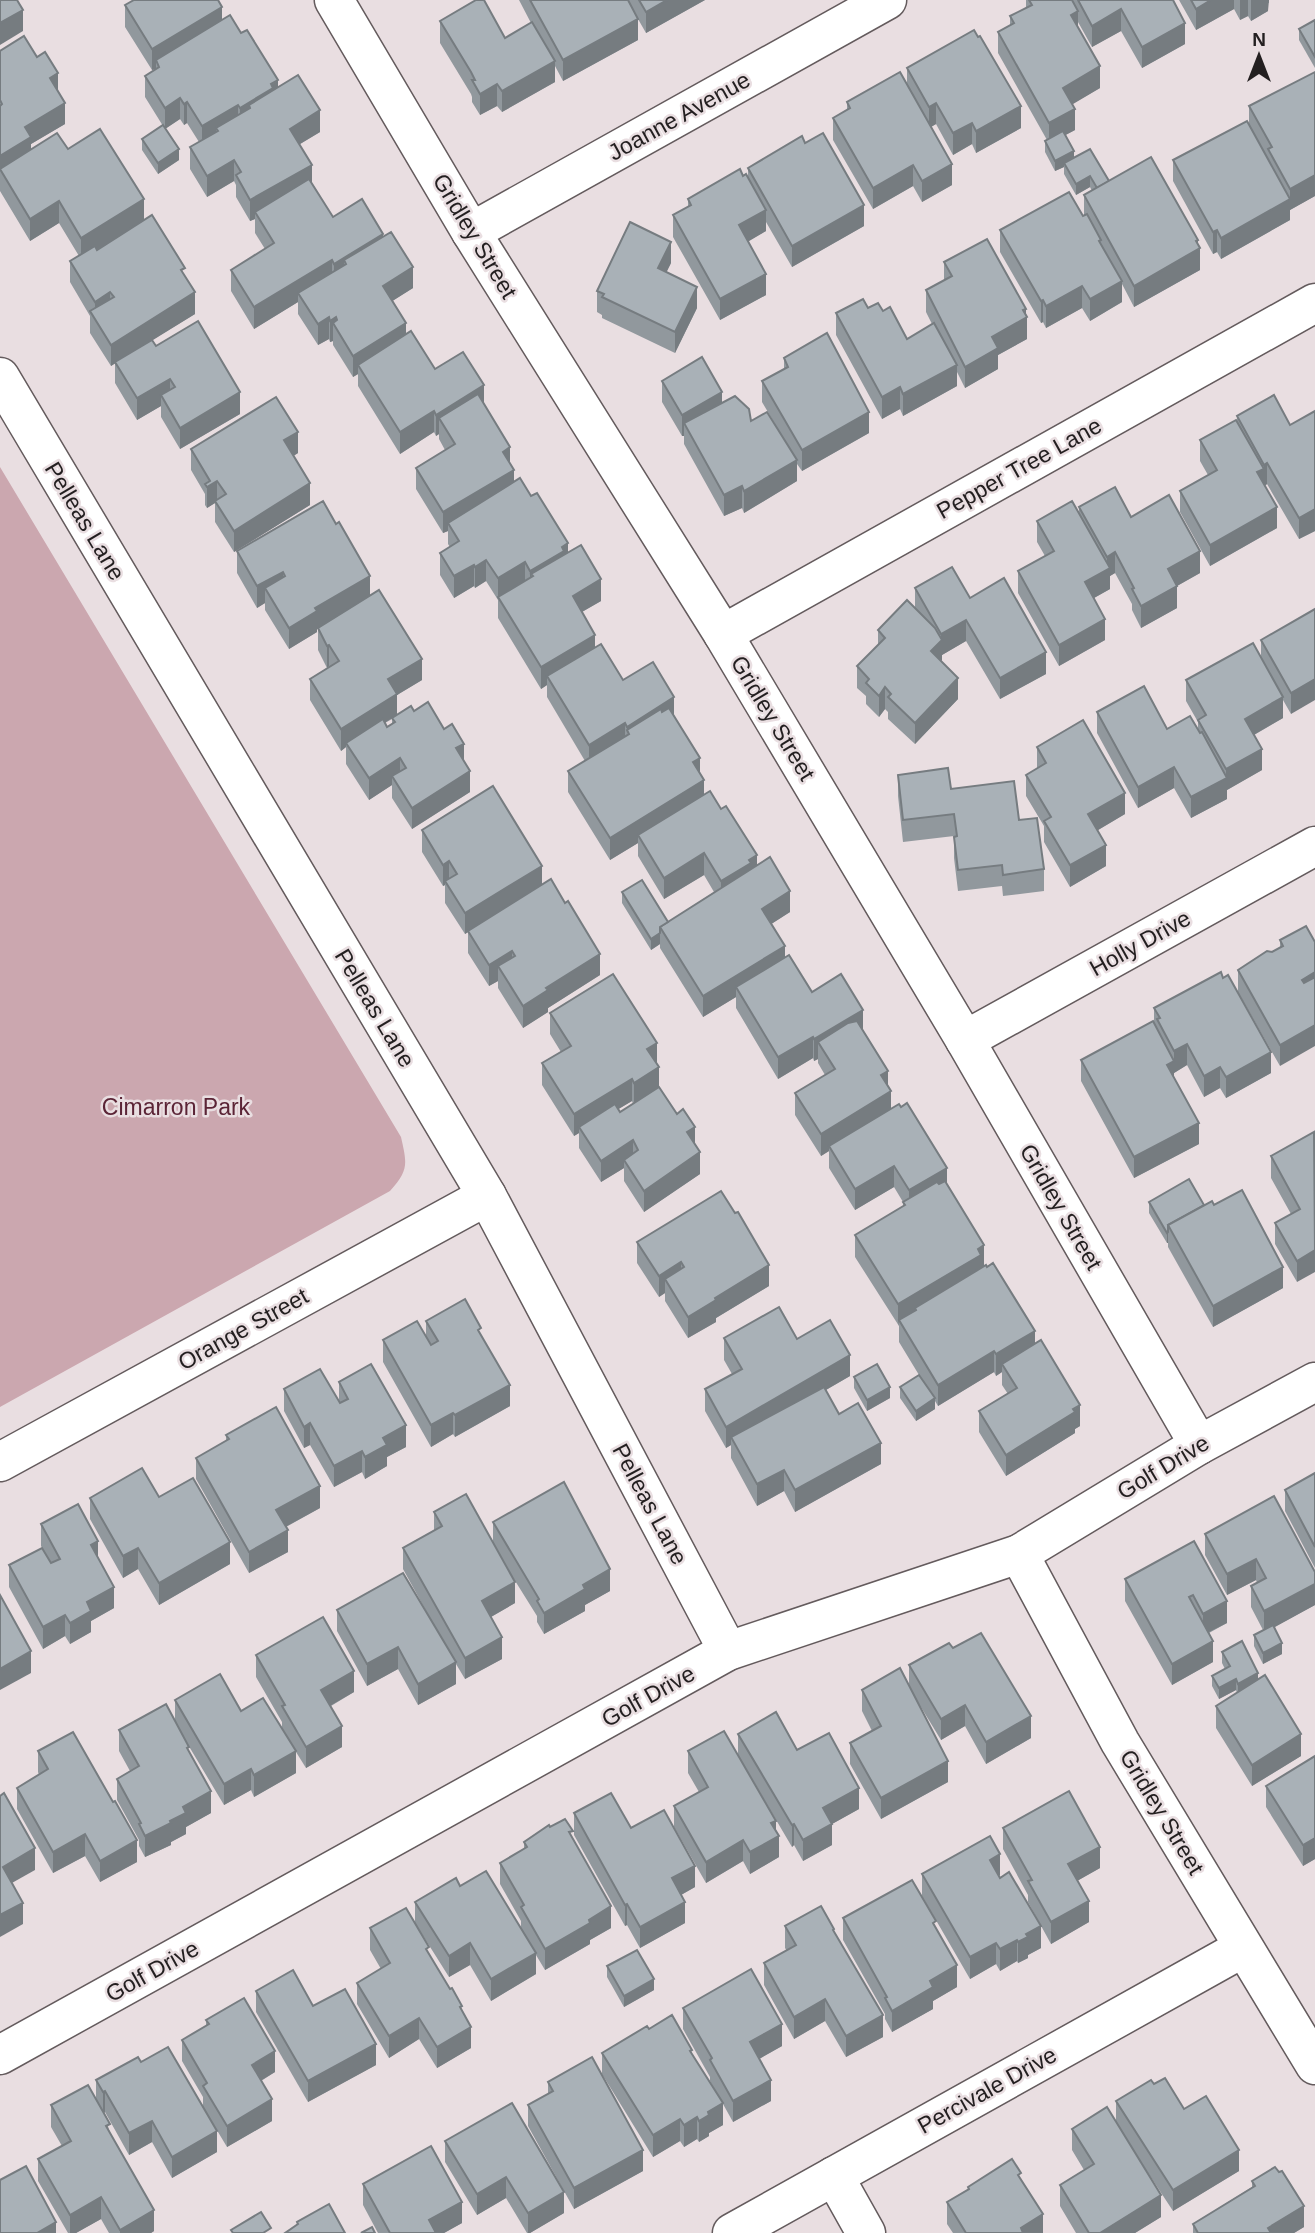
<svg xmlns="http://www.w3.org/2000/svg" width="1315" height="2233" font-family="Helvetica,sans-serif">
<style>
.green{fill:#cba7af}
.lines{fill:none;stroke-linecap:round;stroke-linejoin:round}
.minor-casing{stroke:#645b5d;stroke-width:41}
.minor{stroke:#fff;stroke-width:38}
.wall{fill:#91989d;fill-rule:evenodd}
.shaded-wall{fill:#767c80}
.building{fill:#a9b1b7;stroke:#767c80;stroke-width:2}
.labels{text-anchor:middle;stroke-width:5;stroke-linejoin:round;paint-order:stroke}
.street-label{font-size:23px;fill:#231f20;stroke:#e9dee1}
.park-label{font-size:23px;fill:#5b2436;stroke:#e9dee1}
</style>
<rect width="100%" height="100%" fill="#e9dee1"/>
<path class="green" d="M0,467L401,1137C407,1164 409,1170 390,1191L0,1407Z"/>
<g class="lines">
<g class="minor-casing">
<g id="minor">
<path d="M334,0L471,232L723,634L965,1040L1199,1445"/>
<path d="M471,232L887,0"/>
<path d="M0,377L487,1196L728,1651"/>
<path d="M723,634L1315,303"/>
<path d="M965,1040L1315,846"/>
<path d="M0,1462L487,1196"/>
<path d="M1019,1554L1120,1742L1315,2065"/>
<path d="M0,2055L728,1651L1019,1554L1199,1445L1315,1382"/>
<path d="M834,2176L866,2233"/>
<path d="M732,2233L1243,1948"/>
</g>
</g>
<use href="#minor" class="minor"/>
</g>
<g class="wall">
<path d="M519,0H705L646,33L638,19V40L563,81L555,66V82L502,112L497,106L480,115L472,102V97L471,94L440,43V21L505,38L531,23Z"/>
<path d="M1026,0H1173L1185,44L1142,68L1121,31L1092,47L1078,22V28L1100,88L1072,104L1075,130L1065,135L1074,158L1198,245L1200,270L1134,307L1122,284V302L1090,321L1082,308L1046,328L1043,322L1041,323L1000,252V230L1083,216L1084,215V195L1092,191L1090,187L1076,195L1064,174V167L1055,171L1045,152V141L1047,140L998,53V32L1010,25V16L1026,8Z"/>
<path d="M1179,0H1269V3H1268V11L1251,21L1248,16L1240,20L1234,9L1196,30Z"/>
<path d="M125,5L222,20L241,33L278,87L320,132L300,144L312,183L333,217L383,236L413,288L392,301L406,335L435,369L484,404L510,464L514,482L568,552L601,601L582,612L595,647L623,680L674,717L700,774L704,795L721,809L757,865L790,912L771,924L785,958L812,992L863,1031L888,1086L891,1109L947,1185L984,1266L1035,1344L1080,1426L1075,1429V1433L1006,1476L979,1432V1411L1008,1394L1002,1385V1372L996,1376L994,1372L938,1406L935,1401V1409L916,1421L900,1398V1387L919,1375L899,1342V1326L855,1257V1235L903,1206V1202L894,1187L855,1210L829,1168V1151L821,1156L795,1115V1093L825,1075L818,1063V1059L814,1061L813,1058L778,1079L736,1008V997L703,1017L660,948V944L651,950L622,903V892L668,922L714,892L704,875L664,899L638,856V843L610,860L568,792V771L585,761L547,697V685L541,689L498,618V600L486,581L475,588L474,586L454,598L440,575V553L450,547L448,544V531L443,533L416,489V468L445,450L439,439V434L436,436L434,432L400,454L358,386V374L353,377L333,345V341L330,342L329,339L318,345L298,314V302L254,329L231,291V270L265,249L255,233V219L250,221L236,197V185L234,181L207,197L190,169V147L199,142L187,123L184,125L180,119L165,129L179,160L158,174L142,150V139L163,126L145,97V76L156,69L152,70L125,27Z"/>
<path d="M1315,20V68L1299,40V29Z"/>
<path d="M0,51L58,92L65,124L31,144V150L68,149L144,220L185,276L195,314L152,340L156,346L240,414L180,449L161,417V406L137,420L115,383V363L111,366L90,333V316L70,282V261L79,256L59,223L30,241L0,191Z"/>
<path d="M907,68L1021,128L976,153L972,144L953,155L936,124L931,127L952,185L922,202L913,186L873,209L833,140V118L847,110V102L907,85Z"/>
<path d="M1315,72V196L1290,210V220L1221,259L1217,252L1213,254L1173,181V160L1249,125V106Z"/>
<path d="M805,143L864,226L792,267L766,222V231L748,241L766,295L720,320L673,237V215L688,207V199L743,176H748V168Z"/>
<path d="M944,262L1026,315L1027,339L998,355V369L965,388L957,372V386L903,416L900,409L882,419L836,335V313L868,308L883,311L907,339L932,324L926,312V290L944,280Z"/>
<path d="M671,263L666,272L697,308L675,353L602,318V315L597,312V291Z"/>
<path d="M784,358L869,433L802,471L797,464V481L744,513L742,508L724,516L684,444V436H682L662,402V381L722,403L751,421L775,424L762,402V381L784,369Z"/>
<path d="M1315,411V531L1299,539L1267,484L1265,486L1277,528L1210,566L1180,512V491L1208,475L1200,461V440L1237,423V416L1290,425Z"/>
<path d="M191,449L298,453L293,456L310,505L234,552L215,522V503L207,508L205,505V494L191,470Z"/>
<path d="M1079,507L1131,517L1200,573L1177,586V608L1141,628L1132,610V604L1115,573L1110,576V589L1094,598L1105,640L1059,666L1018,593V571L1045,556L1037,542V521L1079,513Z"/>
<path d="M237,551L370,596L422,680L397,695V715L414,711L464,761L470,792L412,829L392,798V785L369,800L346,764V747L341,751L310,700V679L327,668L318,650V628L332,620L317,629V632L289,649L265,610V603L257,608L237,573ZM392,719V724L387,727L385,723Z"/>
<path d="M915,588L970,598L1046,674L1000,699L966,641L942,655L941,661L958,699L915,744L888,719V712L885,709L879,717L866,704V696L857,688V666L878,645V630L915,608Z"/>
<path d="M1315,609L1291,714L1283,700V718L1254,735L1262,770L1227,790V799L1191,818L1174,788L1138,808L1097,733V712L1167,729L1198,730V722L1186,701V680L1261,657V640Z"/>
<path d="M1037,747L1125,814L1098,830L1106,866L1070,887L1044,842V826L1026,796V775L1037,769Z"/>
<path d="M898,775L951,789L1019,820L1044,869V891L1003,896L1002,886L958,891L954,858V836L903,842L898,796Z"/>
<path d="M422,830L542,885L600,975L548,1008V1012L523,1028L498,988V981L489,986L468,953V932L465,934L445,903V885L443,886L422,852Z"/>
<path d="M1306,926L1280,1066L1238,992V970L1280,948V940Z"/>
<path d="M1154,1008L1271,1073L1226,1098L1220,1088L1204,1097L1187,1065L1174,1073V1077L1199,1144L1134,1178L1081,1081V1060L1154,1023Z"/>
<path d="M550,1013L657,1064L659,1087L695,1144L700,1174L644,1212L624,1181V1168L601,1182L579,1148V1133L574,1136L542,1085V1063L561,1052L550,1034ZM632,1101L633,1104L620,1112L618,1109Z"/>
<path d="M1315,1134L1297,1282L1275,1244V1223L1291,1214L1271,1178V1156Z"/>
<path d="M1149,1202L1214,1205L1283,1288L1213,1327L1168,1247V1243H1167L1149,1213Z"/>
<path d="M637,1242L769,1286L716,1318V1322L688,1338L665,1301V1293L659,1297L637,1263Z"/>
<path d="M426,1321L510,1406L455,1437L453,1434L431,1447L383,1362V1340L426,1336Z"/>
<path d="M724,1338L797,1339L850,1376L826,1390L839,1414L881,1464L795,1512L784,1491L757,1506L731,1458V1445L726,1448L705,1411V1389L732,1374L724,1360Z"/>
<path d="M854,1377L890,1398L867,1411L854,1388Z"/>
<path d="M339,1382L406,1447L387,1457V1466L365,1479L362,1472L334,1487L310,1445L304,1448L284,1411V1389L339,1402Z"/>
<path d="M226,1435L320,1508L286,1527L288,1552L249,1573L196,1479V1458L226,1441Z"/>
<path d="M1315,1473V1568L1285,1511V1490Z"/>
<path d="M159,1497L230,1564L159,1605L138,1569L123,1578L90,1519V1498Z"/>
<path d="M434,1512L493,1542V1522L610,1591L585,1605V1611L544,1634L537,1622V1616L507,1568L515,1603L491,1617L502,1659L465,1679L456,1664V1684L418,1705L398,1669L367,1686L337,1631V1610L441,1638L403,1569V1548L434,1531Z"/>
<path d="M41,1524L98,1558L114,1608L91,1621V1632L70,1644L65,1636L43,1649L9,1587V1565L51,1563L41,1546Z"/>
<path d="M1205,1534L1315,1572V1605L1274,1627L1282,1654L1263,1664L1254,1646V1635L1263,1630L1251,1607V1586L1257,1583L1256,1580L1227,1595L1205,1555Z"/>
<path d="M1194,1541L1227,1623L1209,1633L1213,1662L1172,1685L1125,1601V1579Z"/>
<path d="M953,1648L1031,1738L986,1764L965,1726L941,1740L916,1699L948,1782L881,1819L850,1764V1743L872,1731L862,1711V1690L909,1684V1665Z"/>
<path d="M1222,1652L1258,1679L1301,1756L1252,1786L1216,1728V1706L1237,1693L1236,1690L1219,1699L1212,1686V1676L1225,1669L1222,1663Z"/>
<path d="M256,1655L354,1692L331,1706L342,1747L306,1768L296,1752V1773L254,1797L251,1790L224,1805L184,1738L211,1813L186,1827V1834L171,1842V1845L145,1857L139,1846V1840L117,1800V1779L130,1771L119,1751V1730L175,1720V1700L241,1711L295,1750L282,1728V1722L256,1677Z"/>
<path d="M738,1734L797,1750L859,1809L832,1824V1845L803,1861L794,1845L792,1847L738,1755Z"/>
<path d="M38,1751L113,1802L137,1862L100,1882L85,1856L53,1873L17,1809V1788L39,1775L38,1772Z"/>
<path d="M688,1751L776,1830L779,1857L750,1874L743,1861L706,1883L674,1827V1806L699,1792L688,1773Z"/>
<path d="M1315,1756V1859L1303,1866L1266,1807V1786Z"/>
<path d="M574,1813L631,1828L695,1887L681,1895L685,1923L640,1948L627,1925L625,1926L574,1835Z"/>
<path d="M550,1827L573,1839L611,1928L590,1940V1944L545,1970L536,1955V1974L491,2001L470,1965L449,1977L415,1923V1902L460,1886L521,1928V1921L500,1884V1863L524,1849V1842Z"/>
<path d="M1003,1828L1100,1868L1077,1881L1089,1922L1051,1944L1028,1902V1895L1003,1849Z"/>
<path d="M922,1874L1000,1875L999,1876L1041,1948L1028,1955V1958L1018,1963L1017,1961L1000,1971L996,1964L970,1979L922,1896Z"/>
<path d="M843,1918L936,1928L957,1987L933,2001V2009L892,2032L885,2019V2014L843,1940Z"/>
<path d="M785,1926L834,1933L883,2037L846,2057L825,2021L794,2039L764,1985V1963L787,1951L785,1948Z"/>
<path d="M370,1928L429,1954L462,2012L471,2048L437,2068L419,2039L389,2058L357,2004V1983L381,1969L370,1950Z"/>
<path d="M607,1966L654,1990L624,2007L607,1977Z"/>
<path d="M256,1991L376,2065L308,2102L256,2012Z"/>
<path d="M683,2008L782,2046L759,2059L771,2101L733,2122L723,2104V2125L709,2133V2136L699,2142L697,2139L684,2147L680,2141L653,2157L602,2074V2053L649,2029L692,2055L718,2095L710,2081V2077L683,2029Z"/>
<path d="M206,2020L275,2072L261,2081L272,2121L227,2147L203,2107V2097L182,2061V2040L206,2026Z"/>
<path d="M141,2062L217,2152L172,2178L152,2142L129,2155L105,2112L104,2113L110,2133L154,2231L151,2233H109L101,2219L76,2233H68L38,2181V2159L62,2146L51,2127V2105L96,2099V2080Z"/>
<path d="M548,2082L643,2171L574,2209L528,2126V2105L548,2094Z"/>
<path d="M1154,2084L1184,2109L1239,2171L1173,2211L1137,2156L1161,2217L1135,2233H1076L1060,2206V2185L1084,2170L1072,2150V2129L1116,2121V2101Z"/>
<path d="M512,2103L564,2213L530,2233H527L506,2198L477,2215L445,2162V2141Z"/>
<path d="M1021,2179L1043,2233H953L947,2224V2202L968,2190V2187Z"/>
<path d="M1252,2181L1304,2227L1294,2233H1193V2224L1252,2187Z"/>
<path d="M363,2184L462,2223L444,2233H378L363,2205Z"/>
</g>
<g class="shaded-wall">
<path d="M667,0H705L646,33V12Z"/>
<path d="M1211,0H1234V9L1196,30V9Z"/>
<path d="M1240,0H1248V16L1240,20Z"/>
<path d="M1251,0H1269L1268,11L1251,21Z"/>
<path d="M222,7V28L156,60V69L152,70V49Z"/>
<path d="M1121,9V31L1092,47V26Z"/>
<path d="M23,10V31L0,45V23Z"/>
<path d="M1078,11V33L1071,15Z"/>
<path d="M638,19V40L563,81V60Z"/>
<path d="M1185,23V44L1142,68V47Z"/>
<path d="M555,61V82L502,112V91Z"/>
<path d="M1100,66V88L1063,110V88Z"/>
<path d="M58,73V94L50,78Z"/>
<path d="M278,80V102L250,108L249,105V124L240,130V108Z"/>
<path d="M497,84V106L480,115V94Z"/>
<path d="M180,98V119L165,129V108Z"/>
<path d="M187,102V123L184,125V104Z"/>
<path d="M65,103V124L31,144V159L0,170V156L25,127Z"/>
<path d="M936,103V124L929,128V107Z"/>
<path d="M238,105V126L218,131L216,128V139L202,148V126Z"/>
<path d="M1021,106V128L976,153V131Z"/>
<path d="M1075,109V130L1049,144V123Z"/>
<path d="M320,110V132L290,150V129Z"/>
<path d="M972,123V144L953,155V133Z"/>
<path d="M179,149V160L158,174V163Z"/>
<path d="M1074,151V162L1064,163V167L1055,171V161Z"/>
<path d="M234,160V181L207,197V176Z"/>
<path d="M952,164V185L922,202V181Z"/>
<path d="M312,165V186L255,212V219L250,221V200Z"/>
<path d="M913,165V186L873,209V188Z"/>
<path d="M1315,175V196L1290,210V220L1221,259V238L1290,199V189Z"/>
<path d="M1090,176V187L1076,195V184Z"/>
<path d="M144,199V221L81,259V238Z"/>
<path d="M59,201V223L30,241V219Z"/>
<path d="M864,205V226L792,267V246Z"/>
<path d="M766,210V231L739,247V225Z"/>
<path d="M1217,230V252L1213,254V232Z"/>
<path d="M383,234V256L346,264L344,260V280L334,286V264Z"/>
<path d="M1198,240V250L1200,248V270L1134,307V286Z"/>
<path d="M671,242V263L658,290V268Z"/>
<path d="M332,260V282L298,293V302L254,329V307Z"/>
<path d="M413,267V288L383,307V286Z"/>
<path d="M766,274V295L720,320V299Z"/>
<path d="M1122,281V302L1090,321V299Z"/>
<path d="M1082,286V308L1046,328V306Z"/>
<path d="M697,287V308L675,353V332Z"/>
<path d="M110,292V313L95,318V302Z"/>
<path d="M195,292V314L111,366V345Z"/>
<path d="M1043,300V322L1041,323V301Z"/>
<path d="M1026,309V318L1027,317V339L998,355V369L965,388V367L992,337Z"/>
<path d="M329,317V339L318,345V324Z"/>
<path d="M336,317V329L333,323V341L330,342V321Z"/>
<path d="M406,323V344L358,365V374L353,377V356Z"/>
<path d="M957,365V386L903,416V394Z"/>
<path d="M170,379V401L161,395V406L137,420V398Z"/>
<path d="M484,385V407L439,418V434L436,436V415Z"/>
<path d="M900,387V409L882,419V397Z"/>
<path d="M240,392V414L180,449V428Z"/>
<path d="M722,392V413L684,423V436H682V415Z"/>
<path d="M434,411V432L400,454V432Z"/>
<path d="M869,412V433L802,471V450Z"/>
<path d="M298,432V453L284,462V440Z"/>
<path d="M510,447V468L503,452Z"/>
<path d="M797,460V481L744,513V491Z"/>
<path d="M1267,463V484L1264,486V465Z"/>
<path d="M1264,469V490L1257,472Z"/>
<path d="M514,470V491L448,523V531L443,533V512Z"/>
<path d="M217,481V502L215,501V503L207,508V487Z"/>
<path d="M310,483V505L234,552V531Z"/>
<path d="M742,486V508L724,516V495Z"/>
<path d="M1277,507V528L1210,566V545Z"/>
<path d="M1315,509V531L1299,539V518Z"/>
<path d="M568,543V565L533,576L531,574V592L530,593V571Z"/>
<path d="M1200,551V573L1168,591V569Z"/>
<path d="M1115,552V573L1110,576V589L1085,603V582L1107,570V557Z"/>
<path d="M486,560V581L475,588V567Z"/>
<path d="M525,562V583L498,597V600V578Z"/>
<path d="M474,565V586L454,598V576Z"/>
<path d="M283,572V593L265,588V603L257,608V586Z"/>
<path d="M370,576V597L317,629V632L289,649V628L315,608Z"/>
<path d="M601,579V601L573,617V596Z"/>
<path d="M1177,586V608L1141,628V606Z"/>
<path d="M1105,619V640L1059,666V645Z"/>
<path d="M966,620V641L942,655V661L931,651L941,640V634Z"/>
<path d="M595,635V656L547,676V685L541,689V667Z"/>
<path d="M329,645V666L327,668V646Z"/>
<path d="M1046,652V674L1000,699V678Z"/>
<path d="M422,659V680L397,695V715L348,746L346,743V747L341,751V729L388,679Z"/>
<path d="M958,678V699L915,744V723Z"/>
<path d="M1315,679V700L1291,714V693Z"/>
<path d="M885,687V709L879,717V696Z"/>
<path d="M674,697V719L629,734L627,730V748V727Z"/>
<path d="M1283,697V718L1245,740V719Z"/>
<path d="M625,723V745L589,767V745Z"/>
<path d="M464,744V765L456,748Z"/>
<path d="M1262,749V770L1227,790V799L1191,818V797L1226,778V769Z"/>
<path d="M400,758V780L392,776V785L369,800V778Z"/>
<path d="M700,758V780L693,762Z"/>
<path d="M1174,767V788L1138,808V787Z"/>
<path d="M470,771V792L412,829V808Z"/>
<path d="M704,780V802L638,835V843L610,860V838Z"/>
<path d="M1125,793V814L1088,836V814Z"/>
<path d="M1106,845V866L1070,887V865Z"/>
<path d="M704,853V875L664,899V878Z"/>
<path d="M757,855V877L721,903V881Z"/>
<path d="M449,861V883L445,881V885L443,886V865Z"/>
<path d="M542,866V887L465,934V913Z"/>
<path d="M790,891V912L762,930V909Z"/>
<path d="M660,933V944L651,950V939Z"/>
<path d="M785,946V967L736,987V997L703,1017V996Z"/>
<path d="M512,951V972L498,966V981L489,986V965Z"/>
<path d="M600,954V975L548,1008V1012L523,1028V1006L546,988Z"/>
<path d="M1315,972V994L1302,1001V980Z"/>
<path d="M863,1010V1031L818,1042V1059L814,1061V1039Z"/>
<path d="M1315,1025V1046L1280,1066V1045Z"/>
<path d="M813,1037V1058L778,1079V1057Z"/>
<path d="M657,1043V1065L647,1049Z"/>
<path d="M1187,1044V1065L1174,1073V1082L1167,1065L1174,1061V1051Z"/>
<path d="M1271,1052V1073L1226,1098V1077Z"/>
<path d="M659,1067V1088L634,1104V1083Z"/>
<path d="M1220,1067V1088L1204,1097V1076Z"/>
<path d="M888,1071V1093L881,1075Z"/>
<path d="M632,1079V1101L582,1131L579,1127V1133L574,1136V1114Z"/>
<path d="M891,1091V1113L829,1146V1151L821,1156V1134Z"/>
<path d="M1199,1123V1144L1134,1178V1157Z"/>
<path d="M695,1127V1148L687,1132Z"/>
<path d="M633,1140V1162L624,1160V1168L601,1182V1161Z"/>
<path d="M700,1152V1174L644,1212V1191Z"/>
<path d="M894,1166V1187L855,1210V1189Z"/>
<path d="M947,1168V1189L909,1212V1190Z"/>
<path d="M1168,1232V1243H1167V1233Z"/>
<path d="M984,1245V1267L916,1310L915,1308V1316L899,1320L898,1326V1304Z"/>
<path d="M1315,1250V1272L1297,1282V1261Z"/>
<path d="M681,1262V1283L665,1279V1293L659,1297V1276Z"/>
<path d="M769,1265V1286L716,1318V1322L688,1338V1317L715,1298Z"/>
<path d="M1283,1267V1288L1213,1327V1306Z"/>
<path d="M1035,1331V1352L1002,1364V1372L996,1376V1354Z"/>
<path d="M994,1351V1372L938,1406V1385Z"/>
<path d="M850,1355V1376L734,1443L731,1437V1445L726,1448V1427Z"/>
<path d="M510,1385V1406L455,1437V1415Z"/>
<path d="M890,1387V1398L867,1411V1400Z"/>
<path d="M935,1398V1409L916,1421V1411Z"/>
<path d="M1080,1405V1426L1075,1429V1433L1006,1476V1455Z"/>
<path d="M453,1413V1434L431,1447V1425Z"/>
<path d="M310,1423V1445L304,1448V1427Z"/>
<path d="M406,1425V1447L387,1457V1466L365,1479V1457L383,1438Z"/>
<path d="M881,1443V1464L795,1512V1490Z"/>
<path d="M362,1451V1472L334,1487V1466Z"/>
<path d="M784,1470V1491L757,1506V1484Z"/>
<path d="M320,1486V1508L276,1532V1510Z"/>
<path d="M288,1530V1552L249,1573V1552Z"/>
<path d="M98,1541V1562L91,1545Z"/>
<path d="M230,1542V1564L159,1605V1583Z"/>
<path d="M138,1548V1569L123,1578V1556Z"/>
<path d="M1256,1559V1580L1227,1595V1574Z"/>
<path d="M610,1569V1591L585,1605V1611L544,1634V1613L583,1585Z"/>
<path d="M515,1582V1603L482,1622V1601Z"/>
<path d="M1315,1584V1605L1264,1633V1611Z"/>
<path d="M114,1587V1608L91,1621V1632L70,1644V1623L87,1602Z"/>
<path d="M1227,1601V1623L1203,1635V1614Z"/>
<path d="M65,1615V1636L43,1649V1627Z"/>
<path d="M502,1637V1659L465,1679V1658Z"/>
<path d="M1213,1641V1662L1172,1685V1664Z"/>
<path d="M1282,1643V1654L1263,1664V1653Z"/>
<path d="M398,1647V1669L367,1686V1664Z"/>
<path d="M31,1651V1673L0,1690V1669Z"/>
<path d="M456,1662V1684L418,1705V1684Z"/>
<path d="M354,1671V1692L321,1711V1690Z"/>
<path d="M1258,1673V1684L1238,1694V1684Z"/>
<path d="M1236,1679V1690L1219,1699V1688Z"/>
<path d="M965,1705V1726L941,1740V1719Z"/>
<path d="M1031,1716V1738L986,1764V1742Z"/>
<path d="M342,1726V1747L306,1768V1747Z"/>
<path d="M1301,1734V1756L1252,1786V1765Z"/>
<path d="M296,1751V1773L254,1797V1775Z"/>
<path d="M948,1761V1782L881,1819V1798Z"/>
<path d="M251,1769V1790L224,1805V1784Z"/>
<path d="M859,1788V1809L832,1824V1845L803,1861V1840L823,1808Z"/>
<path d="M211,1791V1813L186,1827V1834L171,1842V1845L145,1857V1836L170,1821L183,1807Z"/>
<path d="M776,1821V1838L779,1836V1857L750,1874V1852L771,1823Z"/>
<path d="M794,1824V1845L792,1847V1825Z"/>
<path d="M85,1834V1856L53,1873V1852Z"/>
<path d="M1315,1838V1859L1303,1866V1845Z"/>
<path d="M137,1840V1862L100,1882V1861Z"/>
<path d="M743,1840V1861L706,1883V1862Z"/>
<path d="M1100,1847V1868L1068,1886V1864Z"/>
<path d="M35,1848V1870L3,1888V1867Z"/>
<path d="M1000,1854V1875L990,1881V1860Z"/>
<path d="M695,1866V1887L672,1900V1878Z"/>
<path d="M1089,1901V1922L1051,1944V1922Z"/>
<path d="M685,1902V1923L640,1948V1927Z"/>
<path d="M23,1903V1924L0,1937V1915Z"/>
<path d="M627,1904V1925L625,1926V1905Z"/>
<path d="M611,1906V1928L590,1940V1944L545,1970V1949L589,1920Z"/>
<path d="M1041,1926V1948L1028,1955V1958L1018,1963V1942L1026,1934Z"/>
<path d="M1017,1940V1961L1000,1971V1949Z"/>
<path d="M470,1943V1965L449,1977V1956Z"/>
<path d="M996,1943V1964L970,1979V1957Z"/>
<path d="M536,1953V1974L491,2001V1979Z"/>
<path d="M957,1965V1987L933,2001V2009L892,2032V2011L930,1981Z"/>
<path d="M654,1979V1990L624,2007V1996Z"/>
<path d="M825,1999V2021L794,2039V2017Z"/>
<path d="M883,2015V2037L846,2057V2036Z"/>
<path d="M419,2018V2039L389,2058V2036Z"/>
<path d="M782,2024V2046L750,2064V2042Z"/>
<path d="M471,2027V2048L437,2068V2047Z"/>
<path d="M376,2044V2065L308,2102V2081Z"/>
<path d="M275,2051V2072L252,2086V2065Z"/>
<path d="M771,2080V2101L733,2122V2101Z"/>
<path d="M105,2091V2112L103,2114V2092Z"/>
<path d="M272,2099V2121L227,2147V2126Z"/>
<path d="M723,2103V2125L709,2133V2136L699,2142V2121L708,2112Z"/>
<path d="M697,2117V2139L684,2147V2125Z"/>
<path d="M680,2119V2141L653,2157V2135Z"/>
<path d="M152,2121V2142L129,2155V2133Z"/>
<path d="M217,2131V2152L172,2178V2157Z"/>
<path d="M643,2150V2171L574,2209V2188Z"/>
<path d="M1239,2150V2171L1173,2211V2190Z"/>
<path d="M506,2177V2198L477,2215V2194Z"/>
<path d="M564,2192V2213L530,2233H528V2213Z"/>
<path d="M1161,2195V2217L1135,2233H1100Z"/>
<path d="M101,2197V2219L76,2233H70V2215Z"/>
<path d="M462,2202V2223L444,2233H429V2220Z"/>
<path d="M1304,2206V2227L1294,2233H1268V2228Z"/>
<path d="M154,2210V2231L151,2233H120V2230Z"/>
<path d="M1043,2214V2233H1021V2228Z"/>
<path d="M56,2222V2233H37Z"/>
</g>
<g class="building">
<path d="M0,0H17L23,10L0,23Z"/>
<path d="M134,0H218L222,7L152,49L125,5Z"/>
<path d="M476,0H484L505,38L532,22L555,61L502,91L497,84L480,94L472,80H475L471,72L440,21Z"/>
<path d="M530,0H628L638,19L563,60Z"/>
<path d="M639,0H667L646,12Z"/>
<path d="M1029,0H1072L1078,11L1071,15L1100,66L1063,88L1075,109L1049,123L998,32L1014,23L1010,16L1032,5Z"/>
<path d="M1078,0H1173L1185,23L1142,47L1121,9L1092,26Z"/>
<path d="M1191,0H1211L1196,9Z"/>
<path d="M230,15L241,33L247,30L278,80L271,84L273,88L240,108L238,105L202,126L187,102L184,104L180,98L165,108L145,76L159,67L156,60Z"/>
<path d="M1315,20V57L1299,29Z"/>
<path d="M974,30L978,37L980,36L1021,106L976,131L972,123L953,133L936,103L929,107L907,68Z"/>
<path d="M24,36L37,57L45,52L58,73L50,78L65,103L25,127L31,137L0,156V106L2,104L0,100V51Z"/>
<path d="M900,72L952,164L922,181L913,165L873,188L833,118L850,108L847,102Z"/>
<path d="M1315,72V175L1290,189L1268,149L1272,147L1249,106Z"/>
<path d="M298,75L320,110L290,129L312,165L250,200L236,175L241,172L234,160L207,176L190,147L218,131L216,128L250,108L249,105Z"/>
<path d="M1247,121L1290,199L1221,238L1217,230L1213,232L1173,160Z"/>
<path d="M163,125L179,149L158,163L142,139Z"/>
<path d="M100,129L144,199L81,238L59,201L30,219L0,169L57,133L68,149Z"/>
<path d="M1063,131L1074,151L1055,161L1045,141Z"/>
<path d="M823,133L864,205L792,246L748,168L802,136L805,143Z"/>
<path d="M1090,149L1109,181L1097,188L1090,176L1076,184L1064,163Z"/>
<path d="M1151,157L1198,240L1196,241L1200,248L1134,286L1084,195Z"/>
<path d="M740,169L743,176L746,174L766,210L739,225L766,274L720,299L673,215L691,205L688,199Z"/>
<path d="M309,179L333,217L362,199L383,234L334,264L332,260L254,307L231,270L274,243L255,212Z"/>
<path d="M1069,192L1083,216L1087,214L1101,240L1099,241L1122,281L1090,299L1082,286L1046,306L1043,300L1041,301L1000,230Z"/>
<path d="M152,215L185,268L181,270L195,292L111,345L90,311L114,297L110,292L95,302L70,261L95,246L97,250Z"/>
<path d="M630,222L671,242L658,268L697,287L675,332L602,297L604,294L597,291Z"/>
<path d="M391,232L413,267L383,286L406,323L353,356L333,323L337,320L336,317L330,321L329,317L318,324L298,293L346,264L344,260Z"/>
<path d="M987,239L1026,309L1023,310L1027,317L992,337L998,348L965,367L926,290L952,276L944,262Z"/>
<path d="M863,299L868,308L878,303L883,311L890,307L907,339L934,323L957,365L903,394L900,387L882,397L836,313Z"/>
<path d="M198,321L240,392L180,428L161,395L175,387L170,379L137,398L115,362L152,340L156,346Z"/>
<path d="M411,331L435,369L463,352L484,385L436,415L434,411L400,432L358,365Z"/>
<path d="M827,333L869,412L802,450L762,381L788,367L784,358Z"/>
<path d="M702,357L722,392L682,415L662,381Z"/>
<path d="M478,394L510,447L503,452L514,470L443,512L416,468L455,444L439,418Z"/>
<path d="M1274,395L1290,425L1315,411V509L1299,518L1267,463L1264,465L1237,416Z"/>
<path d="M735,396L749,409L751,421L767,412L797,460L744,491L742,486L724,495L684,423Z"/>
<path d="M276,397L298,432L284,440L310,483L234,531L215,501L226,494L217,481L207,487L205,484L210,481L191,449Z"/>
<path d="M1236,420L1264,469L1257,472L1277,507L1210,545L1180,491L1217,470L1200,440Z"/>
<path d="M520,478L531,496L537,493L568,543L562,547L564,551L530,571L525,562L498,578L486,560L475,567L474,565L454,576L440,553L459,541L448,523Z"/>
<path d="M1115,487L1131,517L1169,495L1200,551L1168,569L1177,586L1141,606L1132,589L1134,588L1115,552L1107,557L1079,507Z"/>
<path d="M323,501L336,524L339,522L370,576L315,608L317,611L289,628L265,588L285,576L283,572L257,586L237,551Z"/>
<path d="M1072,501L1110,568L1085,582L1105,619L1059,645L1018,571L1054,551L1037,521Z"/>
<path d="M581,545L601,579L573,596L595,635L541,667L498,597L533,576L531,574Z"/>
<path d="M952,567L970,598L1004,578L1046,652L1000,678L966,620L941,634L915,588Z"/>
<path d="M379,590L422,659L388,679L397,694L341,729L310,679L339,661L329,645L327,646L318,628Z"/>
<path d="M907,600L935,628L942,640L931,651L958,678L915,723L888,697L891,694L885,687L879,696L866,683L869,679L857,666L885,638L878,630Z"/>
<path d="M1315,609V679L1291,693L1261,640Z"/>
<path d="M1253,643L1283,697L1245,719L1262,749L1226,769L1198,720L1206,715L1186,680Z"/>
<path d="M601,644L623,680L653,662L674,697L627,727L625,723L589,745L547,676Z"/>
<path d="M1144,686L1167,729L1190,716L1200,733L1202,732L1227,778L1191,797L1174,767L1138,787L1097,712Z"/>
<path d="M428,702L444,729L452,724L464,744L456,748L470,771L412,808L392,776L406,768L400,758L369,778L346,743L383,719L387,727L395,722L392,718L411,706L414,711Z"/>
<path d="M669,708L700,758L693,762L704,780L610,838L568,771L629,734L627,730L661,709L662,712Z"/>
<path d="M1083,720L1125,793L1088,814L1106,845L1070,865L1044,821L1051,817L1026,775L1046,763L1037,747Z"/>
<path d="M948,768L951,789L1014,781L1019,820L1037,818L1044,869L1003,875L1002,865L958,870L954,837L957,836L954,814L903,820L898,775Z"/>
<path d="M493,786L542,866L465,913L445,881L457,874L449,861L443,865L422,830Z"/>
<path d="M710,791L721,809L726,806L757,855L749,860L751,863L721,881L704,853L664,878L638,835Z"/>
<path d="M770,857L790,891L762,909L785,946L703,996L660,927Z"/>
<path d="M551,879L565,903L568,901L600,954L546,988L548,990L523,1006L498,966L515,956L512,951L489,965L468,931Z"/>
<path d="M642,880L668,922L660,927V933L651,939L622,892Z"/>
<path d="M1306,926L1315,942V972L1302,980L1304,983L1315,977V1025L1280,1045L1238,970L1267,951L1272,952L1283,946L1280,940Z"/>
<path d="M789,955L812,992L841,974L863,1010L814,1039L813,1037L778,1057L736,987Z"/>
<path d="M1221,972L1223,978L1228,975L1271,1052L1226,1077L1220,1067L1204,1076L1187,1044L1174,1051L1157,1019L1160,1018L1154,1008Z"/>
<path d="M613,974L657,1043L647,1049L659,1067L634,1083L632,1079L574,1114L542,1063L571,1046L550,1013Z"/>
<path d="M857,1021L888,1071L881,1075L891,1091L821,1134L795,1093L835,1069L818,1042L848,1023Z"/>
<path d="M1153,1021L1174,1061L1167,1065L1199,1123L1134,1157L1081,1060Z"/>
<path d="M659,1087L677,1114L683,1109L695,1127L687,1132L700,1152L644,1191L624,1160L638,1150L633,1140L601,1161L579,1127L615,1104L620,1112Z"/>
<path d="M907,1103L947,1168L909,1190L894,1166L855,1189L829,1146L899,1104L901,1107Z"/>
<path d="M1314,1132L1315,1250L1297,1261L1275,1223L1300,1209L1271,1156Z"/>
<path d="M1189,1179L1204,1205L1168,1225V1232L1167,1233L1149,1202Z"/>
<path d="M945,1181L984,1245L978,1249L981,1255L898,1304L855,1235L905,1205L903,1202L937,1182L939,1184Z"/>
<path d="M1242,1190L1283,1267L1213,1306L1168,1225L1212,1201L1214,1205Z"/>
<path d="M721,1191L735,1213L738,1212L769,1265L715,1298L716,1300L688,1317L665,1279L684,1267L681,1262L659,1276L637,1242Z"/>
<path d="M993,1263L1035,1331L996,1354L994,1351L938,1385L899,1320L916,1310L915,1308L986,1265L987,1267Z"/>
<path d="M465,1299L481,1328L478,1330L510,1385L455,1415L453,1413L431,1425L383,1340L417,1321L431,1345L438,1341L426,1321Z"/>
<path d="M779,1307L797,1339L830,1320L850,1355L726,1427L705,1389L742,1369L724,1338Z"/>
<path d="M1041,1340L1080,1405L1073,1409L1075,1412L1006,1455L979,1411L1017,1388L1002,1364Z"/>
<path d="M371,1364L406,1425L383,1438L387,1445L365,1457L362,1451L334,1466L310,1423L304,1427L284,1389L320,1369L340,1403L348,1399L339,1382Z"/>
<path d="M877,1364L890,1387L867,1400L854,1377Z"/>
<path d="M919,1375L935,1398L916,1411L900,1387Z"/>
<path d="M824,1387L839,1414L858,1403L881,1443L795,1490L784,1470L757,1484L731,1437Z"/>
<path d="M276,1407L320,1486L276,1510L288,1530L249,1552L196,1458L229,1439L226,1435Z"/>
<path d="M142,1468L159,1497L193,1478L230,1542L159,1583L138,1548L123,1556L90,1498Z"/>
<path d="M1315,1473V1547L1285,1490Z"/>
<path d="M564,1482L610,1569L583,1585L585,1589L544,1613L537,1601L539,1599L493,1522Z"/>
<path d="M466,1494L515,1582L482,1601L502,1637L465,1658L403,1548L442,1526L434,1512Z"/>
<path d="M1274,1496L1315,1572V1584L1264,1611L1251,1586L1266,1578L1256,1559L1227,1574L1205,1534Z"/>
<path d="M78,1504L98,1541L91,1545L114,1587L87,1602L91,1611L70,1623L65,1615L43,1627L9,1565L42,1548L51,1563L60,1559L41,1524Z"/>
<path d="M1194,1541L1227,1601L1203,1614L1193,1595L1189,1597L1213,1641L1172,1664L1125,1579Z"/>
<path d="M403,1573L456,1662L418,1684L398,1647L367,1664L337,1610Z"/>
<path d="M0,1595L31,1651L0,1669Z"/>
<path d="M323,1617L354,1671L321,1690L342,1726L306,1747L282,1706L285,1705L256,1655Z"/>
<path d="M1273,1625L1282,1643L1263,1653L1254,1635Z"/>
<path d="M981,1633L1031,1716L986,1742L965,1705L941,1719L909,1665L949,1643L953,1648Z"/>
<path d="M1242,1641L1258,1673L1238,1684L1236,1679L1219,1688L1212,1676L1230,1666L1222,1652Z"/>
<path d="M900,1668L948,1761L881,1798L850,1743L881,1726L862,1690Z"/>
<path d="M220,1674L241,1711L263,1698L296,1751L254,1775L251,1769L224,1784L175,1700Z"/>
<path d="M1265,1675L1301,1734L1252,1765L1216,1706Z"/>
<path d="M166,1704L189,1747L187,1748L211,1791L183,1807L186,1813L170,1821L171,1823L145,1836L139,1824L141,1823L117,1779L139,1766L119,1730Z"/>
<path d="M776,1712L797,1750L829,1733L859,1788L823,1808L832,1824L803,1840L794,1824L792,1825L738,1734Z"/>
<path d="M724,1731L776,1821L771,1823L779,1836L750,1852L743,1840L706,1862L674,1806L708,1787L688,1751Z"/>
<path d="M73,1732L113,1802L115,1801L137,1840L100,1861L85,1834L53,1852L17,1788L48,1769L38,1751Z"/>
<path d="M1315,1756V1838L1303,1845L1266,1786Z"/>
<path d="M1069,1791L1100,1847L1068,1864L1089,1901L1051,1922L1028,1881L1032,1880L1003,1828Z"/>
<path d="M4,1793L35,1848L3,1867L23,1903L0,1915V1796Z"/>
<path d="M611,1793L631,1828L664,1810L695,1866L672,1878L685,1902L640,1927L627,1904L625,1905L574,1813Z"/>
<path d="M565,1819L573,1831L569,1832L611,1906L589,1920L590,1923L545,1949L521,1907L524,1905L500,1863L527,1847L524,1842L549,1825L550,1827Z"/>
<path d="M990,1836L1000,1854L990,1860L1000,1878L1009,1872L1041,1926L1026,1934L1028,1937L1018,1942L1017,1940L1000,1949L996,1943L970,1957L922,1874Z"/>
<path d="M486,1871L536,1953L491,1979L470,1943L449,1956L415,1902L456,1878L460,1886Z"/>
<path d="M912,1880L936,1921L933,1923L957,1965L930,1981L933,1987L892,2011L885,1998L887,1997L843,1918Z"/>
<path d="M821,1906L834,1929L833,1930L883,2015L846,2036L825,1999L794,2017L764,1963L796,1945L785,1926Z"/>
<path d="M406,1908L429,1947L426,1949L450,1989L452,1988L462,2006L460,2007L471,2027L437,2047L419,2018L389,2036L357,1983L390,1963L370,1928Z"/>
<path d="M637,1950L654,1979L624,1996L607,1966Z"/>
<path d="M751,1969L782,2024L750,2042L771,2080L733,2101L710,2060L712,2058L683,2008Z"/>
<path d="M293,1970L313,2006L345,1989L376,2044L308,2081L256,1991Z"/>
<path d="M244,1998L275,2051L252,2065L272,2099L227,2126L203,2086L207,2083L182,2040L209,2024L206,2020Z"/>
<path d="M672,2015L692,2050L690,2051L723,2103L708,2112L709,2115L699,2121L697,2117L684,2125L680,2119L653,2135L602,2053L647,2026L649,2029Z"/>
<path d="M168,2047L217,2131L172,2157L152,2121L129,2133L105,2091L103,2092L96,2080L138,2057L141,2062Z"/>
<path d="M592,2057L643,2150L574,2188L528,2105L553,2091L548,2082Z"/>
<path d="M1165,2078L1184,2109L1206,2096L1239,2150L1173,2190L1116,2101L1151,2080L1154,2084Z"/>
<path d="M88,2085L110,2124L106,2126L154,2210L120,2230L101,2197L70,2215L38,2159L71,2141L51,2105Z"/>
<path d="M512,2103L564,2192L528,2213L506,2177L477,2194L445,2141Z"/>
<path d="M1107,2107L1161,2195L1100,2233H1089L1060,2185L1094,2164L1072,2129Z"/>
<path d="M431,2146L462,2202L429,2220L436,2233H390L363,2184Z"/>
<path d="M1012,2159L1021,2173L1018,2175L1043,2214L1021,2228L1023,2233H966L947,2202L969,2189L968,2187Z"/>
<path d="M26,2166L56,2222L37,2233H0V2180Z"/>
<path d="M1275,2167L1279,2172L1282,2171L1304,2206L1268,2228L1271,2233H1198L1193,2224L1255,2186L1252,2181Z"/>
<path d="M329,2204L345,2233H285L298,2224L297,2222Z"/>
<path d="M261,2212L271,2228L263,2233H233L231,2230Z"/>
<path d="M372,2227L375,2233H361Z"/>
</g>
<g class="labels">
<g class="street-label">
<text transform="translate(679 116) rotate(-29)" y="8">Joanne Avenue</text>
<text transform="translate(475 236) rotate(59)" y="8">Gridley Street</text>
<text transform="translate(1019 468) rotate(-29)" y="8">Pepper Tree Lane</text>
<text transform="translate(85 521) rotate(59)" y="8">Pelleas Lane</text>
<text transform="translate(773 718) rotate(59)" y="8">Gridley Street</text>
<text transform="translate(1140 943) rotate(-29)" y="8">Holly Drive</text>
<text transform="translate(375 1008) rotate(59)" y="8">Pelleas Lane</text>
<text transform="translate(1061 1207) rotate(60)" y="8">Gridley Street</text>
<text transform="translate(243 1329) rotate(-29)" y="8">Orange Street</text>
<text transform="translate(1163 1467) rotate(-31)" y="8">Golf Drive</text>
<text transform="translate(650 1504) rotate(62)" y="8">Pelleas Lane</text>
<text transform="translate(648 1696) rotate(-29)" y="8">Golf Drive</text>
<text transform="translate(1162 1812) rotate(59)" y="8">Gridley Street</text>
<text transform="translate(152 1971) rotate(-29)" y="8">Golf Drive</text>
<text transform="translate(987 2090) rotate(-29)" y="8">Percivale Drive</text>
</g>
<g class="park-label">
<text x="176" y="1115">Cimarron Park</text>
</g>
</g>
<g transform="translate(1259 56)" stroke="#e9dee1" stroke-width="5" paint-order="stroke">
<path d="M0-5L12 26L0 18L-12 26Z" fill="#231f20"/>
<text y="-10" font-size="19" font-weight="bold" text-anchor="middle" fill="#231f20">N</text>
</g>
</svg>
